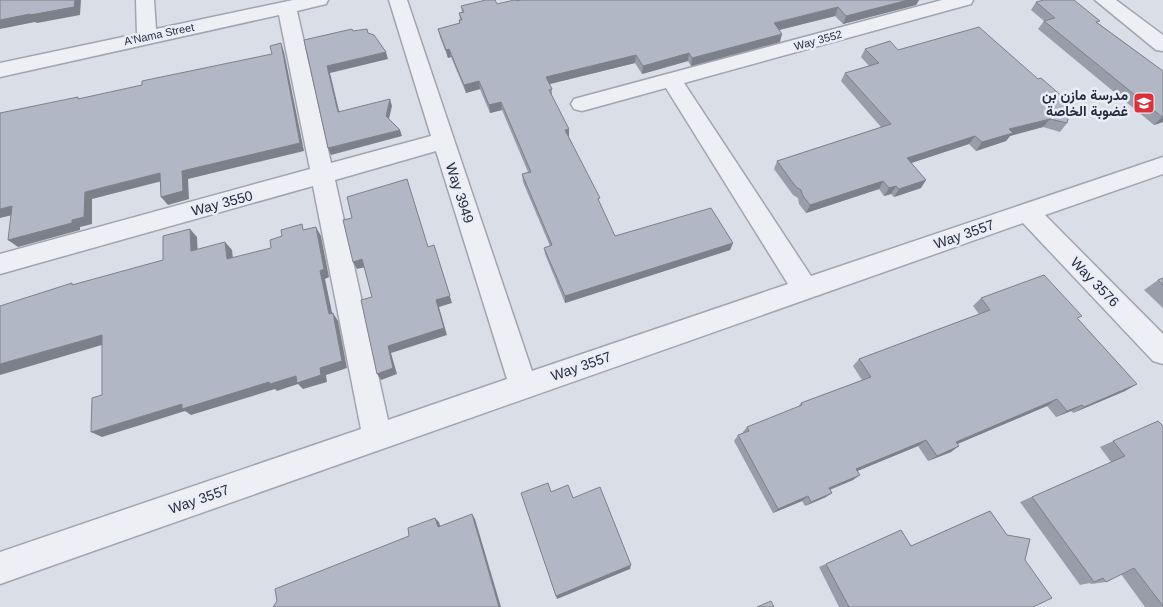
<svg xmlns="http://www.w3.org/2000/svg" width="1163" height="607" font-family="Arial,Vazirmatn,sans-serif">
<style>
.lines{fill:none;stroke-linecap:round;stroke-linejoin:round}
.minor-casing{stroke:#9fa5b1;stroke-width:3}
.minor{fill:#edeff5;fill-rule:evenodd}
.wall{fill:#989da9}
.shaded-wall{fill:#7c8089}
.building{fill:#b1b7c4;stroke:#7c8089}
.labels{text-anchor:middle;stroke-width:5;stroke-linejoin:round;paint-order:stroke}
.far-street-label{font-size:11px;fill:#232b3e;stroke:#eaedf5}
.poi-label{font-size:14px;font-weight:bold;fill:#232b3e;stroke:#eaedf5;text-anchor:end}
.street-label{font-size:14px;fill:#232b3e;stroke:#eaedf5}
</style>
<rect width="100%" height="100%" fill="#dadee7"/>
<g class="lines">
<g class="minor-casing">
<g id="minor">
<path d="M136,0H154L156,29L293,0H328L326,4L297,11L331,163L431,136L389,0H407L532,371L788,284L666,88L582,111L574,109L571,104L574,99L942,0H973L971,4L684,83L811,276L1163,157V174L1045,215L1163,334V364L1153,361L1023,223L0,584V552L361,429L313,186L0,274V254L310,169L279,15L0,77V63L137,34ZM436,151L507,379L388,420L335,180Z"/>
<path d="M1095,0H1116L1163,35V51L1156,50Z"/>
</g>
</g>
<use href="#minor" class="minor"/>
</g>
<g class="wall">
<path d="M521,0H919L916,5L843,24L835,16L779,30L780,42L691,66L688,61L642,74L635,63L549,84L552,89V96L569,136V137L615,236L733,243L730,250L565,303L545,254L544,248L550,246L523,182L522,174L528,172L502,110L490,113L480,89L466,93L451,57L448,58L440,37L438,29L459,24V20H460L459,13H462L461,6L497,4Z"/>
<path d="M1036,2L1098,23L1163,71V122L1154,125L1038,29L1044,21L1031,10Z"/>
<path d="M865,49L898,50L1067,123L1060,132L1043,127L1010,136L1006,141L976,151L969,144L911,163L921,188L894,197L891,194L884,196L879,189L806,213L799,204L798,198L793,195L774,169L777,161L881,127L841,81L845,73L869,66L861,57Z"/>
<path d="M1163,278V308L1144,290L1158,280Z"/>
<path d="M981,298L1078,319L1137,384L1125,391L1073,413L1071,411L1056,417L1047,406L957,444L951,452L928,461L918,446L857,471L853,480L830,490L826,497L805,506L802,501L773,513L734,441L738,435L743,433V432L747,427L798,407L801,403L862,380L853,366L859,359L979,314L973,306Z"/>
<path d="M1158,421L1163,426V607H1145L1121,574L1106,582L1091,584L1090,583L1080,585L1020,502L1111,462L1100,447Z"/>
<path d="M990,511L1025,560L1033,607H839L819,567L901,530L911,546Z"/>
</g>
<g class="shaded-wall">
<path d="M75,0H81L80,15L37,23L35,22L0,29V20Z"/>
<path d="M908,0H919L916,5L843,24L846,16Z"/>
<path d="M838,7L835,16L771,32L774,23Z"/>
<path d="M782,34L780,42L691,66L692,58Z"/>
<path d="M281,43L284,52L304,151L188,179L189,199L168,205L161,197Z"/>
<path d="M449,49L451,57L448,58L446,50Z"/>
<path d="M386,52L388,59L330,73L341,119L338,112L327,66Z"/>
<path d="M689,53L688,61L642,74L643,66Z"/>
<path d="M636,55L635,63L546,85V77Z"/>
<path d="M479,81L480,89L466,93L464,85Z"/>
<path d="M390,99L392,106L388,123L386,116Z"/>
<path d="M501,102L502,110L490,113L489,105Z"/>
<path d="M1162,117H1163V122L1154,125Z"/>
<path d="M1050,119L1043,127L1010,136L1006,141L976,151L982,142L1009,129Z"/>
<path d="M569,129V136L565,138V130Z"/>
<path d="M400,130L402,136L331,155L328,148Z"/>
<path d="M975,136L969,144L902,166L907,158Z"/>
<path d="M160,173L166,180L92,199V224L80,227V230L18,247L8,240L72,220L85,192Z"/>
<path d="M926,180L921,188L894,197L899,189Z"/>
<path d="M883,181L879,189L806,213L810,205Z"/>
<path d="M896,186L891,194L884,196L889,188Z"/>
<path d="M12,206L21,213L0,218V209Z"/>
<path d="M316,227L321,236L329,277L325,279L334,322L329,314L320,271Z"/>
<path d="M190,229L197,237L198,260L191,251Z"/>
<path d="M225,242L232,250L234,268L227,259Z"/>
<path d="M733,243L730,250L565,303V296Z"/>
<path d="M434,245L452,303L439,307L447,335L391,353L397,374L381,380L377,374L388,346L436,300Z"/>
<path d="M362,259L366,267L357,269L353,262Z"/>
<path d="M333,313L338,321L347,368L326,375L327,382L303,389L298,384L277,391L275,389L191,415L185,411L102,437L91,432L182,404L320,368Z"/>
<path d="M102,335L112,342L0,375V364Z"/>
<path d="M1137,384L1125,391L1073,413L1084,407Z"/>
<path d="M1057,399L1047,406L948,448L956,442Z"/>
<path d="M1082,405L1071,411L1056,417L1067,411Z"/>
<path d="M926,440L918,446L850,474L856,469Z"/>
<path d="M959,446L951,452L928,461L937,456Z"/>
<path d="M860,475L853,480L823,492L829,488Z"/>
<path d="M832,493L826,497L805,506L811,502Z"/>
<path d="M808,496L802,501L773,513L778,509Z"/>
<path d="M472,514L475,519L501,607H499Z"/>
<path d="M435,518L439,522L442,532L438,527Z"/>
<path d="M631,565L630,569L557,599L556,596Z"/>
</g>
<g class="building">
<path d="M0,0H75L74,7L30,15V14L0,20Z"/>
<path d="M486,0H495L497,4L514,0H515L516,1L521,0H908L846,16L838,7L774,23L782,34L692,58L689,53L643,66L636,55L546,77L552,89L549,90L569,129L565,130L600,198L598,199L615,236L711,208L733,243L565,296L544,248L552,245L522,174L531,172L501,102L489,105L479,81L464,85L449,49L446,50L438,29L460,23L459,20H462L459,13L464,12L461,6Z"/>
<path d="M1044,0H1074L1100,21L1096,22L1163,71V117H1162L1044,21L1055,18L1036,2Z"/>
<path d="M979,27L1038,79L1041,78L1072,105L1067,123L1050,119L1009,129L1013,133L982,142L975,136L907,158L926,180L899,189L896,186L889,188L883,181L810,205L803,196L801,190L796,187L777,161L891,124L845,73L879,63L865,49L890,41L898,50Z"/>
<path d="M352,29L353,31L367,29L368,33L374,35L386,52L327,66L338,112L390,99L386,116L400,130L328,148L304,40Z"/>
<path d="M281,43L300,143L182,171L183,191L161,197L160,173L85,192L84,217L72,220V223L8,240L12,206L0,209V113L78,97V99L142,85V81L272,54L270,46Z"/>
<path d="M407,179L428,247L434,245L450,296L436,300L444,328L388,346L393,368L377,374L361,300L372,297L362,259L353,262L343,220L352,218L347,197Z"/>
<path d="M302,224L303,230L316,227L324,269L320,271L329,314L333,313L342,361L320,368L321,375L297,383L296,376L270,384L269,382L182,409V404L91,432L92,398L102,395V335L0,364V306L72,283V285L163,260V236L190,229L191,251L225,242L227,259L271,248L270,240L282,236L281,230Z"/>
<path d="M1044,275L1082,316L1077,318L1137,384L1084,407L1082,405L1067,411L1057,399L956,442L959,446L937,456L926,440L856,469L860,475L829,488L832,493L811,502L808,496L778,509L738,435L749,431L747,427L802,405L801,403L871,377L859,359L990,310L981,298Z"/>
<path d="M1163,278V285L1158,280Z"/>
<path d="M1158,421L1163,426V606L1134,568L1106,582L1103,578L1094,582L1032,497L1125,456L1113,441Z"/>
<path d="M548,483L551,492L568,485L573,498L600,487L631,565L556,596L521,493Z"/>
<path d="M990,511L1007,535L1030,539L1025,560L1052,598L1033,607H849L826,564L901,530L911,546Z"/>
<path d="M472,514L499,607H273L277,601L275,589L409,536L408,528L435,518L438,527Z"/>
<path d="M771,601L774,607H757Z"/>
</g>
<defs>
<g id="school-square" transform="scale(1.125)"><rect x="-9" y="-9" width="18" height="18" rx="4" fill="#da313d" stroke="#eaedf5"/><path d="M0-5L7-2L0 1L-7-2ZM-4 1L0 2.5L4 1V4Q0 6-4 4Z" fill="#fff"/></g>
</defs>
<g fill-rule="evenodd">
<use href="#school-square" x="1144" y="103"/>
</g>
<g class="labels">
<g class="far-street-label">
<text transform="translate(159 34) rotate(-12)" y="4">A'Nama Street</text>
<text transform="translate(818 40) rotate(-15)" y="4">Way 3552</text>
</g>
<g class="poi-label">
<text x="1128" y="100">مدرسة مازن بن<tspan x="1128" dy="16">غضوبة الخاصة</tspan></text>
</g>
<g class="street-label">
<text transform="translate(460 193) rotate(72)" y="5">Way 3949</text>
<text transform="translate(222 203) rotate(-15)" y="5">Way 3550</text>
<text transform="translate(964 234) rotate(-19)" y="5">Way 3557</text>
<text transform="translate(1095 282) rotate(46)" y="5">Way 3576</text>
<text transform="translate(581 366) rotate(-19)" y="5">Way 3557</text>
<text transform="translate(199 499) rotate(-19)" y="5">Way 3557</text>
</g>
</g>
</svg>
